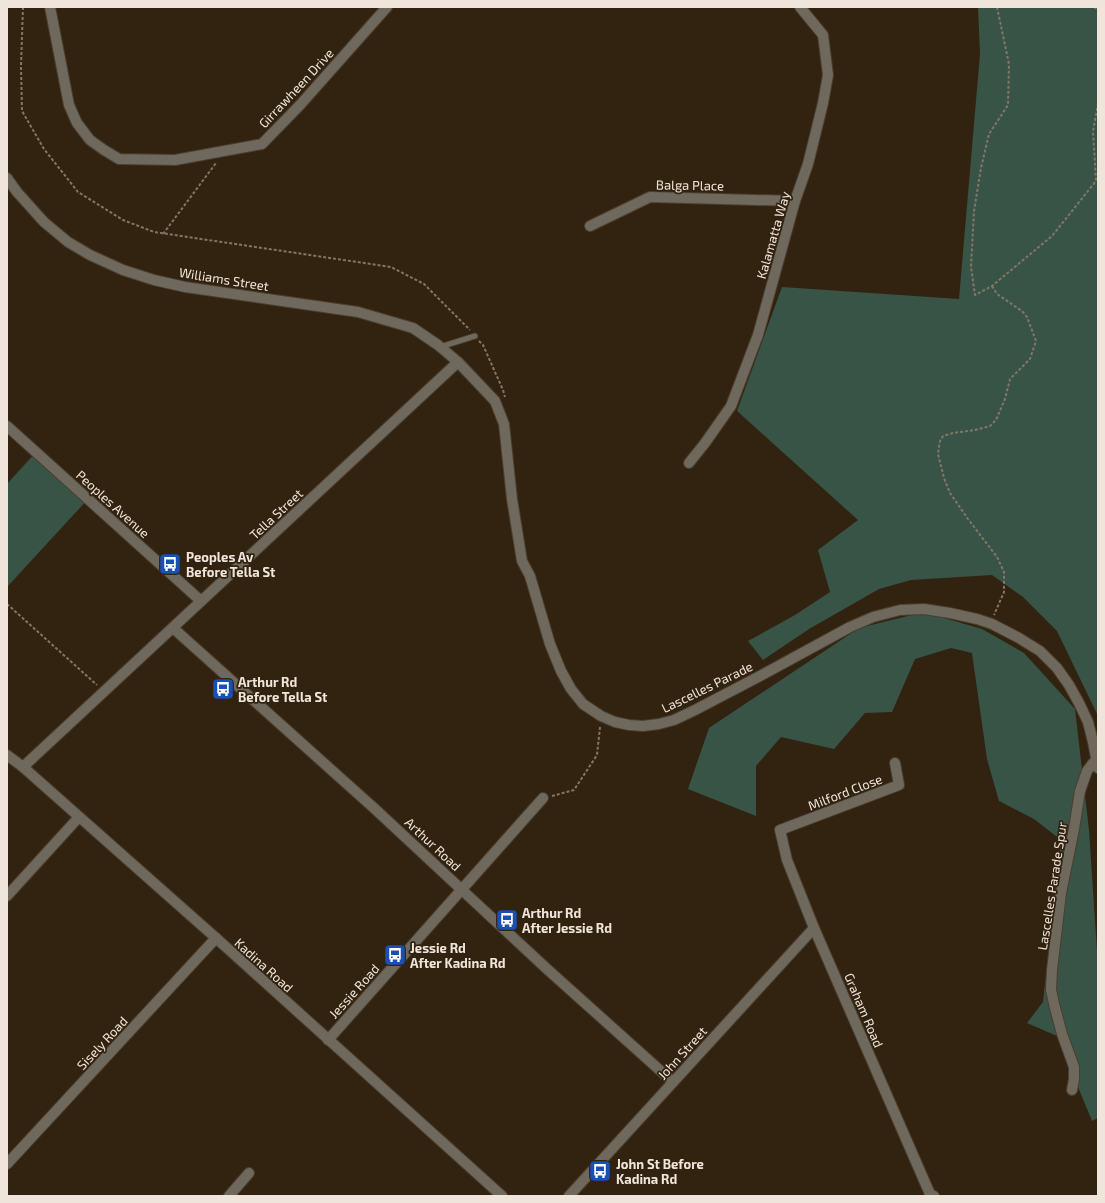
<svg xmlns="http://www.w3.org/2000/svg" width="1105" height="1203" font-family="'Exo 2',sans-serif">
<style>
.green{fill:#375447}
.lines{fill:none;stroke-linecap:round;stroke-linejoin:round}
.lane-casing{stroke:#4c3e2d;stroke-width:7}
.street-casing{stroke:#4c3e2d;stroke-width:12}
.path{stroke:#837667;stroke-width:2;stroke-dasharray:3 2;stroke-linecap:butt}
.lane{stroke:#6e685d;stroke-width:5}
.street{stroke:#6e685d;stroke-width:10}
.labels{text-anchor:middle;stroke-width:3.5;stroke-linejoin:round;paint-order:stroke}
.street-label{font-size:13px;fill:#efe5da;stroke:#322311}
.poi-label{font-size:13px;font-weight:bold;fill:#efe5da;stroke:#322311;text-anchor:start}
</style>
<rect width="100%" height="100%" fill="#322311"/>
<g class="green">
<path d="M978,7H1098V716L1057,631L1023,597L992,575L911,580L879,589L809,629L763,660L748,641L795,615L830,592L818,550L858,520L737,411L782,287L959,299L980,54Z"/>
<path d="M36,452L88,499L7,587V484Z"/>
<path d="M924,612L982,629L1024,653L1075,709L1089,830L1098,966V1118L1092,1121L1057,1036L1027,1023L1043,1002L1061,840L1034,819L999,801L987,759L972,653L951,648L915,659L892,712L865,713L834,749L781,737L756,766V816L688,789L709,728L859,628Z"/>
</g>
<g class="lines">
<g class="lane-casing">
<path id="lane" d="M440,347L475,336"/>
</g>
<g class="street-casing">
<g id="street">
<path d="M50,7L69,105L77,123L90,140L104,150L119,159L175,160L262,144L300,105L387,7"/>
<path d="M7,178L17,192L44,222L68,242L90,255L123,270L154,280L185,287L358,312L413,328L438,345L458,362L495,401L504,424L512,499L522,561L530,576L550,644L561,671L571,689L583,704L601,716L615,722L629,725L643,726L659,724L674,720L695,710L760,676L850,627L873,617L900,610L924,609L950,613L977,619L992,624L1019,638L1040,651L1057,668L1069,685L1079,703L1088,722L1093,742L1098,768"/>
<path d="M590,226L650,197L795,201"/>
<path d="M7,426L201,601"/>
<path d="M689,463L705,443L731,406L758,335L795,201L808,164L823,103L828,75L823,35L800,7"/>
<path d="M173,628L375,809L547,969L673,1082"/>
<path d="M7,755L23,767L216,938L502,1196"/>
<path d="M895,763L899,785L780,830L787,860L814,928L930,1194L934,1196"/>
<path d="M23,767L458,362"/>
<path d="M7,896L79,817"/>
<path d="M328,1040L543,798"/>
<path d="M1072,1090L1074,1079V1067L1062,1034L1055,1008L1051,990L1052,970L1061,893L1074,829L1080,791L1087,771L1093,763L1097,761"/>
<path d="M7,1164L216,938"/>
<path d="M229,1196L249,1173"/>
<path d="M569,1196L814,928"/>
</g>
</g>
<g class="path">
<path d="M23,7L21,66L22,111L44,149L78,192L123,220L154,232L391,267L424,284L470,330"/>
<path d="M997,7L1009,64L1008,105L989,134L981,168L974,211L971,267L975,295L992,286L1052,236L1096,181L1093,131L1098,104"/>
<path d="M1094,7L1098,10"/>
<path d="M163,234L216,163"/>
<path d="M992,286L997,294L1022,311L1027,317L1036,341L1030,359L1010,379L1005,399L996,420L990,426L975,430L953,433L943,436L940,441L938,454L944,478L950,493L968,519L997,557L1004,572V592L994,615"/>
<path d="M479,341L483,345L503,390L505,397"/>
<path d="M7,604L97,685"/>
<path d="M552,796L574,790L597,755L600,727"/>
</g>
<use href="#lane" class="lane"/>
<use href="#street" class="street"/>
</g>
<defs>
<g id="bus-square" transform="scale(1.15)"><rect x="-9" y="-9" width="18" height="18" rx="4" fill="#1a4fb4" stroke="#322311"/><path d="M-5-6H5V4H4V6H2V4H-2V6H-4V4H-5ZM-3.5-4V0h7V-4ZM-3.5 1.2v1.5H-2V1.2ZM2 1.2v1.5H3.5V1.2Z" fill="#fff"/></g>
</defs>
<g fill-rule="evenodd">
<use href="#bus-square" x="170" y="564"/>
<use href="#bus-square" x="223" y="689"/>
<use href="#bus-square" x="507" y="920"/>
<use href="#bus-square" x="395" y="955"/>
<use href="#bus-square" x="600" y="1171"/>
</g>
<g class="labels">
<g class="street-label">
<text transform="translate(296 88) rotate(-47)" y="5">Girrawheen Drive</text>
<text transform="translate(690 185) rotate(1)" y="5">Balga Place</text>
<text transform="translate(773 235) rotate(-74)" y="5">Kalamatta Way</text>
<text transform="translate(224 279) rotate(9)" y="5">Williams Street</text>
<text transform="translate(113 504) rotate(42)" y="5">Peoples Avenue</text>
<text transform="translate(276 514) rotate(-43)" y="5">Tella Street</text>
<text transform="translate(707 687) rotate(-26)" y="5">Lascelles Parade</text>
<text transform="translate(845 792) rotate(-21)" y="5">Milford Close</text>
<text transform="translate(433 844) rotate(43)" y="5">Arthur Road</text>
<text transform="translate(1052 886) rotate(-81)" y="5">Lascelles Parade Spur</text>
<text transform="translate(264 965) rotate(42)" y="5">Kadina Road</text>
<text transform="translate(354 991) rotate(-48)" y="5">Jessie Road</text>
<text transform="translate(864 1010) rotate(67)" y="5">Graham Road</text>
<text transform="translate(102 1043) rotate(-47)" y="5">Sisely Road</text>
<text transform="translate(682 1053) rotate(-48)" y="5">John Street</text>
</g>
<g class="poi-label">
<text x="186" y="562">Peoples Av<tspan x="186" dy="15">Before Tella St</tspan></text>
<text x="238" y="687">Arthur Rd<tspan x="238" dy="15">Before Tella St</tspan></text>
<text x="522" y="918">Arthur Rd<tspan x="522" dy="15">After Jessie Rd</tspan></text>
<text x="410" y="953">Jessie Rd<tspan x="410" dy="15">After Kadina Rd</tspan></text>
<text x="616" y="1169">John St Before<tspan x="616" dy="15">Kadina Rd</tspan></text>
</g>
</g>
<rect width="1105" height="1203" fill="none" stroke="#efe5da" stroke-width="16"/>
</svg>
